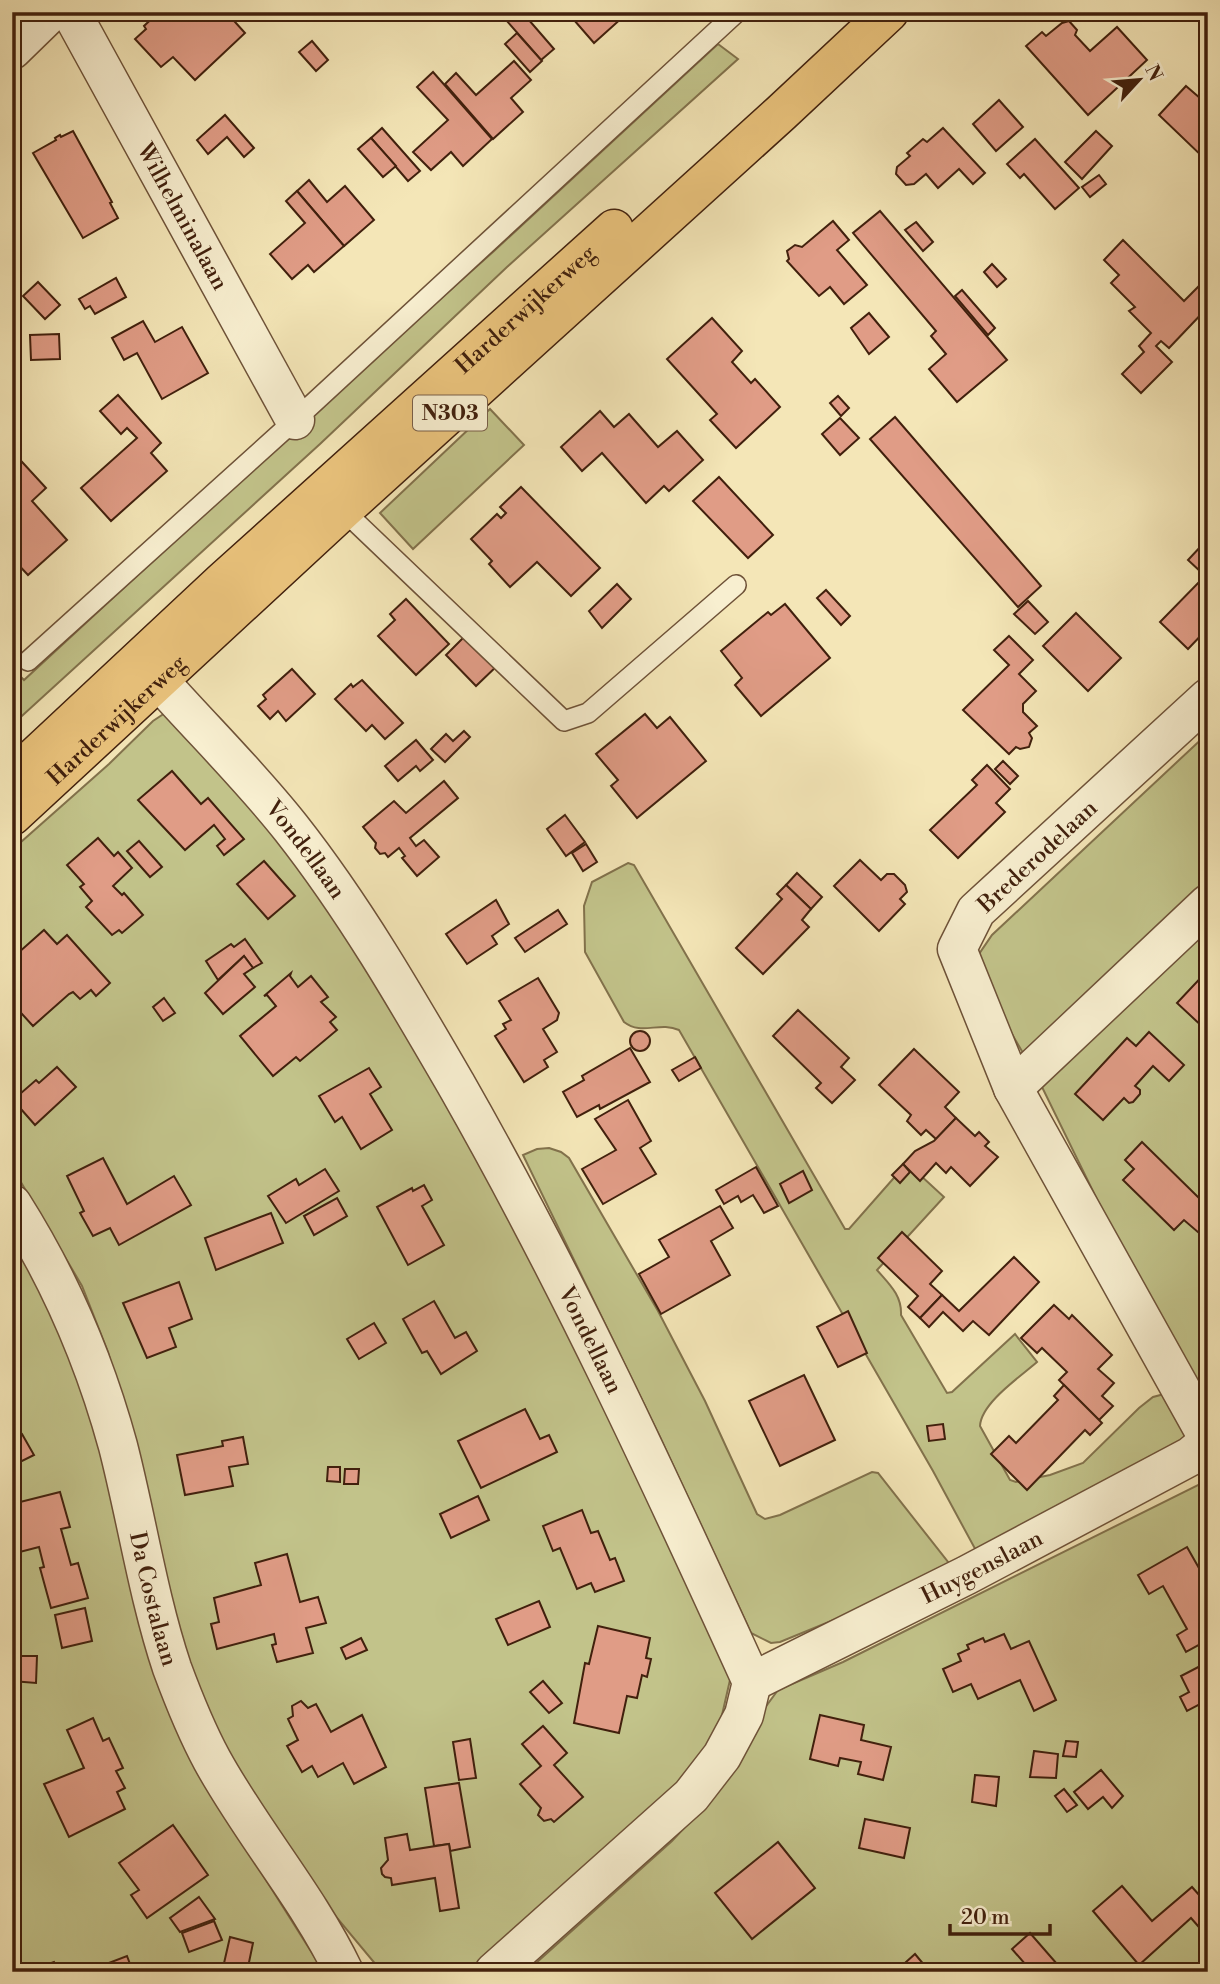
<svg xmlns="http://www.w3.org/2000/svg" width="1220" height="1984" font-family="'Libre Bodoni',serif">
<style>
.green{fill:#c2c38a;stroke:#82724c;stroke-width:2}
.building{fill:#e09c86;stroke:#41200d;stroke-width:2}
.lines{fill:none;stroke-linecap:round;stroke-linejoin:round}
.service-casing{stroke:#6e5238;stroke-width:22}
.minor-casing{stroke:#6e5238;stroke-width:41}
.primary-casing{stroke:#41200d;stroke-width:41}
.service{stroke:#f8efd0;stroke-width:19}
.minor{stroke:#f8efd0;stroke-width:38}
.primary{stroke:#eac37c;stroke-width:38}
.labels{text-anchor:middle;stroke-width:5;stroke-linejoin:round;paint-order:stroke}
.shield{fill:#f8efd0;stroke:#785e48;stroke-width:2}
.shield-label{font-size:21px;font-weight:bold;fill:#41200d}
.street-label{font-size:23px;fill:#41200d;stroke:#f8efd0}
</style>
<rect width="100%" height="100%" fill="#f4e6b7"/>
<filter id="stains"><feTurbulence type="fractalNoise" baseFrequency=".00286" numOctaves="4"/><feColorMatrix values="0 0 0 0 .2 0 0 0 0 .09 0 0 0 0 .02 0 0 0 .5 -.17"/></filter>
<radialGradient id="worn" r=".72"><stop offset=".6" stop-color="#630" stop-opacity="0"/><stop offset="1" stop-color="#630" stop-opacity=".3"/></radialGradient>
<g class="green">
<path d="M718,44L738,59L507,267L320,444L12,725V668L24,680L325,402L494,251Z"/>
<path d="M490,409L524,445L413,549L380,513Z"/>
<path d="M168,711L285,839L473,1137L719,1646L730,1680L717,1737L685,1783L505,1947L464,1972H382L322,1900L219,1738L186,1668L135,1450L108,1352L82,1286L12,1167V850L109,764L153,721Z"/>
<path d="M1208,733V884L1023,1053L994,1003L977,957L992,935Z"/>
<path d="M628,863L634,865L845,1229H849L907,1163L944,1197L877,1270C889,1284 902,1295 901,1315L947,1393L952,1392L1015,1334L1037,1362C1020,1377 981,1403 980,1426L1010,1480L1016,1482L1050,1475L1083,1463L1139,1408L1153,1397L1172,1392L1196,1437L980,1558L933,1471L679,1030C659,1021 642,1036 624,1022L585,952L584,906L592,882Z"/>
<path d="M1208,928V1386L1197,1382L1159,1326L1041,1085Z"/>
<path d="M549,1148L561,1152L569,1158L658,1311L705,1401L757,1514L765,1519L780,1515L872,1472L878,1473L952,1567L929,1581L780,1642L771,1643L751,1633L660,1437L523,1155L537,1149Z"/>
<path d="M12,1233L48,1304L98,1431L225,1815L324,1972H12Z"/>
<path d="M1208,1480V1972H526L672,1841L714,1796L750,1728L778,1690L843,1662Z"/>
</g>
<g class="building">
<path d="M159,12H194L197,16L201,12H226L245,33L195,80L173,57L161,67L135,39L146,29L144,26Z"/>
<path d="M517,12H522L554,49L541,60L507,21Z"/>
<path d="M567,12H619L623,17L594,43Z"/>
<path d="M1069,21L1077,30L1075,35L1090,51L1117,27L1147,60L1088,115L1026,46L1042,32L1046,36L1062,23Z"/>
<path d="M517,33L542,61L530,72L505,44Z"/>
<path d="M312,41L328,60L316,71L299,52Z"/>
<path d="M514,61L531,80L511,98L523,112L493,139L445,84L456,73L476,95Z"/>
<path d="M433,72L492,139L463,166L451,152L431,170L413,152L448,120L417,87Z"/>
<path d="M1186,86L1208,105V162L1159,115Z"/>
<path d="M999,100L1023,127L996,151L973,124Z"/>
<path d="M225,115L254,148L244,157L227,137L208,154L197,140Z"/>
<path d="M382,128L420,171L408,181L371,138Z"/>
<path d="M943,128L985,173L973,184L959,169L938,188L926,174L914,184L906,185L896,174L897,167L910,156L907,153L923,139L927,142Z"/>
<path d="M73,131L112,202L110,203L118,218L83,238L33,153L56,140L55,138L60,135L61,137Z"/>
<path d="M1096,131L1112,146L1082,179L1065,162Z"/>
<path d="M371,138L396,166L383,177L358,149Z"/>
<path d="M1035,139L1079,188L1055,209L1024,174L1020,178L1007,164Z"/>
<path d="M1099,175L1106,184L1090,197L1082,187Z"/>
<path d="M309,180L327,202L345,186L374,220L344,246L297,191Z"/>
<path d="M297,191L344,246L314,272L308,265L292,279L270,254L305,223L286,201Z"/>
<path d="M880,211L1007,360L957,402L929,369L946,354L931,336L936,331L853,233Z"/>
<path d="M833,221L849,240L837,250L867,285L844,304L830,287L819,296L787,261L789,259L787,251L795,245L802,247Z"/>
<path d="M916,222L933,242L923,251L905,230Z"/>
<path d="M1123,240L1184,301L1198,287L1208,296V307L1169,348L1161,341L1156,346L1172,362L1141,393L1122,374L1144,352L1139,346L1151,333L1129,311L1135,307L1111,283L1119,275L1104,260Z"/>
<path d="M992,264L1006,279L997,287L984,272Z"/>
<path d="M116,278L126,297L95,314L90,306L85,309L79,299Z"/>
<path d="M38,282L60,305L45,319L23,296Z"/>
<path d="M962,290L995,328L988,335L955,296Z"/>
<path d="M869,313L889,337L869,354L851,328Z"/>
<path d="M712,318L742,351L732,362L751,383L755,379L780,407L736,448L710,420L717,414L667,359Z"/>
<path d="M143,321L155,342L182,327L208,373L162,399L137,353L124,360L112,338Z"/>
<path d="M59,334L60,359L31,360L30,335Z"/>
<path d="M118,395L161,443L151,453L167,471L111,521L81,488L137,438L127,428L121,434L100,411Z"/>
<path d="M838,396L849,408L841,416L830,403Z"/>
<path d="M600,411L614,427L629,414L658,447L677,431L703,460L669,491L664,486L646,503L602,453L582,471L561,447Z"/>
<path d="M895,417L1041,586L1018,607L870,439Z"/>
<path d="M840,418L859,438L840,455L822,434Z"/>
<path d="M12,451L46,488L32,501L67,540L28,575L12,558V489L17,485L12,480Z"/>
<path d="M719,477L773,535L748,558L693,501Z"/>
<path d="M521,487L600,568L571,596L537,562L510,587L489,564L492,561L471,539L497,514L501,518L506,513L500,507Z"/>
<path d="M1203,544L1208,549V565L1201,572L1188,560Z"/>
<path d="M1208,565V628L1188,649L1160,622L1205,576L1201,572Z"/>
<path d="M617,584L631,599L602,628L589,611Z"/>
<path d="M826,590L850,616L841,625L817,598Z"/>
<path d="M406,599L449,644L416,675L378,636L395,620L390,614Z"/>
<path d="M1028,601L1048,622L1035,634L1014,614Z"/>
<path d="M785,604L830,658L761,716L735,685L742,678L721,651L768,612L771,615Z"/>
<path d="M1076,613L1121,658L1088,691L1043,646Z"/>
<path d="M469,632L500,663L476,686L446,655Z"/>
<path d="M1009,636L1033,660L1019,674L1036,691L1023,704V712L1037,726L1029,733L1032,738L1029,747L1020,749L1016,747L1009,754L963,710L1009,665L994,650Z"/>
<path d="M292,669L315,694L286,721L278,711L270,719L258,706L266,699L263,695Z"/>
<path d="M362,680L403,723L385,739L372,725L366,731L335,699L351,684L353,687Z"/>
<path d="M645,714L657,728L670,717L706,761L637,818L611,786L618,780L596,754Z"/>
<path d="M464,731L470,737L445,762L431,749L446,734L453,741Z"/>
<path d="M416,740L433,760L420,771L416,766L398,781L385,766Z"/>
<path d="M1003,761L1018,776L1010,784L995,769Z"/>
<path d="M987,765L1010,789L996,803L1005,812L958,858L930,830L977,785L972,780Z"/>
<path d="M172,771L201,804L208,798L244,839L224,855L217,846L225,839L214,825L185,850L138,800Z"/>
<path d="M444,781L458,798L410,838L416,846L424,840L439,857L417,876L402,858L405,856L399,848L388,857L385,853L380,854L375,848L376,843L363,827L394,801L406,813Z"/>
<path d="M565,815L585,842L566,856L547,829Z"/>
<path d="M98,838L114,856L118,852L132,868L113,886L122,895L124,893L143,915L122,933L119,930L112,935L86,907L92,901L80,887L84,884L67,865Z"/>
<path d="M139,841L162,867L150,877L127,851Z"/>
<path d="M586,844L597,862L583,871L572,853Z"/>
<path d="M860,860L881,880L887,874H894L905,885L907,892L900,899L905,904L879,931L834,886Z"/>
<path d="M264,861L295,896L268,919L237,884Z"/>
<path d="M797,873L822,897L811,909L786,885Z"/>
<path d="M786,885L811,909L802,920L809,927L763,974L736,948L782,899L777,894Z"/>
<path d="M496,900L509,924L492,936L497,944L467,964L446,934Z"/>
<path d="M558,910L567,924L525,952L515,938Z"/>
<path d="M44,930L57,944L67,935L110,983L96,996L91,990L80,999L73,992L69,994L33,1026L12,1003V949L17,954Z"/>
<path d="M245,939L262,963L253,968L244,956L218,980L206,961L231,944L234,947Z"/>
<path d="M244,956L253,968L244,974L255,987L223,1014L205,993Z"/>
<path d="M1208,970V1028L1205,1029L1177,1003Z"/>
<path d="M291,973L290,976L298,987L311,976L328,997L321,1002L336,1017L330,1022L337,1030L300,1061L296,1057L273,1076L240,1036L276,1006L267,995L264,996Z"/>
<path d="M538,978L559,1013L557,1020L543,1029L557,1052L544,1060L548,1067L524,1082L495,1036L506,1029L503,1024L511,1020L499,1001Z"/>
<path d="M164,998L175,1013L163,1021L153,1007Z"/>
<path d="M798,1010L849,1058L841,1067L855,1080L832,1103L816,1088L821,1083L773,1036Z"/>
<circle cx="640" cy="1041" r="10"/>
<path d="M1149,1032L1184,1065L1169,1081L1153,1066L1135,1086L1140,1090V1094L1133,1102L1129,1103L1124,1098L1103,1120L1075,1094L1127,1038L1136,1046Z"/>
<path d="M630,1048L650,1082L600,1109L599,1105L577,1117L563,1092L584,1080L582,1076Z"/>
<path d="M914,1049L959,1092L945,1107L956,1118L936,1139L926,1130L921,1135L907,1121L911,1115L879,1085Z"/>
<path d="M695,1057L701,1068L679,1081L672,1070Z"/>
<path d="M57,1067L76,1087L35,1125L13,1100L36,1080L39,1083Z"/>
<path d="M369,1068L381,1087L370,1094L392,1130L361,1149L342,1117L335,1122L319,1096Z"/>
<path d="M628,1100L651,1141L640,1148L656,1174L603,1204L582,1169L616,1150L595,1119Z"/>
<path d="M956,1118L975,1136L979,1132L989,1142L985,1146L998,1157L970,1186L951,1167L946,1173L936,1163L920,1181L903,1164L915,1151L934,1141Z"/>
<path d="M1142,1142L1201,1200L1205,1195L1208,1197V1224L1199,1233L1184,1220L1174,1230L1123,1180L1134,1169L1125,1160Z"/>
<path d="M103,1158L127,1204L174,1176L191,1205L119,1245L110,1228L93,1236L80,1213L84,1211L67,1176Z"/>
<path d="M903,1164L910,1172L900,1183L892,1175Z"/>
<path d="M756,1167L778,1206L764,1213L753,1195L741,1202L738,1196L724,1204L716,1190Z"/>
<path d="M325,1169L339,1191L286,1223L268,1196L296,1179L299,1185Z"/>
<path d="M803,1171L812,1190L789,1203L780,1184Z"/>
<path d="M424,1185L432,1200L422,1206L444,1245L408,1265L377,1207L412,1188L413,1191Z"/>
<path d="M337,1198L347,1216L314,1235L304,1216Z"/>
<path d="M720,1206L733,1228L711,1241L730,1275L661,1314L639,1274L669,1257L659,1240Z"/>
<path d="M271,1213L283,1243L216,1270L205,1238Z"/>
<path d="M902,1232L942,1271L930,1284L942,1295L920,1318L908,1307L918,1296L878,1258Z"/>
<path d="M1014,1257L1039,1282L989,1335L973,1321L963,1331L943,1312L929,1327L920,1318L942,1295L959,1311Z"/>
<path d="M179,1282L192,1319L169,1328L176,1347L147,1358L123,1303Z"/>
<path d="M434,1301L455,1338L466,1332L477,1351L441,1374L427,1351L422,1353L403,1319Z"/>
<path d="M1054,1305L1069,1319L1072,1315L1112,1355L1098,1369L1114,1383L1102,1396L1113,1406L1099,1420L1059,1380L1067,1372L1042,1348L1037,1353L1021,1338Z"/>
<path d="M848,1311L867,1353L838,1367L817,1327Z"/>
<path d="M374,1323L386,1343L359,1359L347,1339Z"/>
<path d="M804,1375L835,1440L780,1466L749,1401Z"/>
<path d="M1064,1385L1102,1423L1090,1435L1085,1430L1027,1490L991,1454L1009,1436L1016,1443L1058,1400L1054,1396Z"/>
<path d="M525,1409L540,1439L549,1435L557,1452L481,1488L458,1441Z"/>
<path d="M943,1424L945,1439L929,1441L927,1426Z"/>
<path d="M22,1434L34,1455L12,1466V1439Z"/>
<path d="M243,1437L248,1464L229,1467L233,1486L185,1495L177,1455L223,1446L222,1441Z"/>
<path d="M328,1467H340V1482L327,1481Z"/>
<path d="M345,1469H359L358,1484H344Z"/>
<path d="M60,1492L70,1527L61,1529L71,1565L78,1563L88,1598L51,1608L40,1568L44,1567L39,1547L12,1554V1504Z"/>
<path d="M478,1496L489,1520L451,1538L440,1514Z"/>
<path d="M582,1510L591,1533L598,1531L610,1560L615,1558L624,1581L595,1592L591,1583L577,1589L560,1548L553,1551L543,1526Z"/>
<path d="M1187,1547L1208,1584V1640L1186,1652L1177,1635L1187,1629L1163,1586L1149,1594L1138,1575Z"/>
<path d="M287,1554L300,1602L318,1597L326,1623L306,1628L313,1653L277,1662L272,1645L276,1644L274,1634L217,1649L211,1624L219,1622L214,1598L261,1585L255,1563Z"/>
<path d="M539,1601L550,1627L508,1645L496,1619Z"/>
<path d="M85,1608L92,1641L62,1648L55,1615Z"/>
<path d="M598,1626L650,1638L646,1658L651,1659L647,1677L642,1675L637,1698L627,1696L619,1733L574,1723L585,1663L589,1664Z"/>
<path d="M1004,1634L1011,1649L1029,1641L1056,1700L1034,1711L1020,1680L978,1699L971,1684L953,1692L943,1669L961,1661L958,1654L969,1649L967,1645L983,1638L985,1642Z"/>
<path d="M361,1638L367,1650L346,1659L341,1648Z"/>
<path d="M12,1656H37L36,1683L12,1681Z"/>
<path d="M1208,1662V1700L1187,1711L1180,1697L1189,1692L1181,1676Z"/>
<path d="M543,1681L562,1703L549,1713L530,1692Z"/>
<path d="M301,1701L308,1708L316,1704L331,1732L362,1715L386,1767L354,1784L343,1763L318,1777L312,1766L302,1772L287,1746L298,1740L288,1719L293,1716L292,1706Z"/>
<path d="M820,1715L864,1725L861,1740L891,1747L883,1780L858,1774L861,1762L840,1758L838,1766L810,1759Z"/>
<path d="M93,1718L103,1741L109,1738L123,1768L116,1771L125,1788L117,1792L125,1809L69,1837L44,1784L84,1768L67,1730Z"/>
<path d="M543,1726L567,1753L554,1765L583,1797L554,1822L551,1819L544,1821L538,1815L541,1808L520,1784L541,1766L522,1744Z"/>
<path d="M470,1739L476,1778L459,1780L453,1742Z"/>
<path d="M1066,1741L1078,1742L1076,1757L1063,1756Z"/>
<path d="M1034,1751L1058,1754L1056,1778L1030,1777Z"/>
<path d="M1101,1770L1123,1796L1112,1808L1103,1797L1088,1809L1074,1792Z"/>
<path d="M975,1775L999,1777L996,1806L972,1802Z"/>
<path d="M459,1783L470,1847L450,1851L449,1844L434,1846L425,1788Z"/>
<path d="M1064,1789L1077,1805L1067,1812L1055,1796Z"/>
<path d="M865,1819L910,1828L904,1858L859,1848Z"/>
<path d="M173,1825L208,1875L147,1918L131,1895L139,1890L119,1863Z"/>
<path d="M407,1834L410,1850L449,1844L459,1908L440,1911L435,1878L392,1885L391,1878L385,1877L382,1874L381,1868L388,1860L385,1838Z"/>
<path d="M778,1842L815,1888L752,1939L715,1893Z"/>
<path d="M1122,1886L1152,1921L1192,1887L1208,1905V1917L1198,1926L1191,1918L1139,1965L1093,1911Z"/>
<path d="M199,1897L215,1919L180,1932L170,1918Z"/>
<path d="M214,1921L222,1940L189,1952L182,1933Z"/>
<path d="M1030,1933L1064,1972H1032L1012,1949Z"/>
<path d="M230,1937L253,1943L247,1972H222Z"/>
<path d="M915,1954L930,1972H897L896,1971Z"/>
<path d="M127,1956L133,1972H110L106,1964Z"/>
<path d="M54,1962L58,1972H35L34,1969Z"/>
</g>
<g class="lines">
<g class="service-casing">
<g id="service">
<path d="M343,510L564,721L588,713L736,585"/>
<path d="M28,661L295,420L736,13"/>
</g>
</g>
<g class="minor-casing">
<g id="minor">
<path id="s1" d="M71,12L295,420"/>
<path d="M12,50L51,12"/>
<path id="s2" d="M171,694C211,738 254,781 291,828C354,908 406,998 457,1086C567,1279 660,1480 752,1682L744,1715L722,1756L691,1796L494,1972"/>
<path d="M1208,698L976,911L957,949L1013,1088L1208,1438"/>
<path d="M1013,1088L1208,904"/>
<path id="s3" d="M12,1204C59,1278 95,1362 118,1446C137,1520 148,1596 172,1668C182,1695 199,1736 212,1760C252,1833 308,1897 344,1972"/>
<path id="s4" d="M752,1682L967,1575L1191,1456L1208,1442"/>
</g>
</g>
<g class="primary-casing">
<g id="primary">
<path id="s5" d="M12,778L223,581L614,229"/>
<path id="s6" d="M12,816L343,510L781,113L889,12"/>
</g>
</g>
<use href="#service" class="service"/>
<use href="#minor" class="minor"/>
<use href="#primary" class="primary"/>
</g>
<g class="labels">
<rect class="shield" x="413" y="395.5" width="74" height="35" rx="5"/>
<g class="shield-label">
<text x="450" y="420">N303</text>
</g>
<g class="street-label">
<text dy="8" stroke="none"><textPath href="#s1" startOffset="233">Wilhelminalaan</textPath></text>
<text dy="8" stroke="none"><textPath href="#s5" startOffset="695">Harderwijkerweg</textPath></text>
<text dy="8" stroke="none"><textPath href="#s6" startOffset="142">Harderwijkerweg</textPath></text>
<text dy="8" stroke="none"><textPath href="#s2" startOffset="206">Vondellaan</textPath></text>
<text transform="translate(1037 856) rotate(-43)" y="8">Brederodelaan</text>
<text dy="8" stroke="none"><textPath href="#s2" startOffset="774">Vondellaan</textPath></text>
<text dy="8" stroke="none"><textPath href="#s4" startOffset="257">Huygenslaan</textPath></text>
<text dy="8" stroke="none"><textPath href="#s3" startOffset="422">Da Costalaan</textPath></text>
</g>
</g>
<rect width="1220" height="1984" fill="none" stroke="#f4e6b7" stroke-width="42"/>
<rect x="14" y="14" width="1192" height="1956" fill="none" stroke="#41200d" stroke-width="3.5"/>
<rect x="21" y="21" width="1178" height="1942" fill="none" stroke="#41200d" stroke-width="2"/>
<g transform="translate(1139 80) rotate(64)" stroke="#f8efd0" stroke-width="5" paint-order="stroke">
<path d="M0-5L12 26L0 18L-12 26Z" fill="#41200d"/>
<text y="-10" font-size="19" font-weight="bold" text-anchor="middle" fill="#41200d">N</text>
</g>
<path d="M950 1924v10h100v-10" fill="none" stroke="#41200d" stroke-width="3.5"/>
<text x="961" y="1924" font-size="21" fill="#41200d" stroke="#f8efd0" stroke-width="5" paint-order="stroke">20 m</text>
<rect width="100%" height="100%" filter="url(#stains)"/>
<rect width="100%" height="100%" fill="url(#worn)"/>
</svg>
